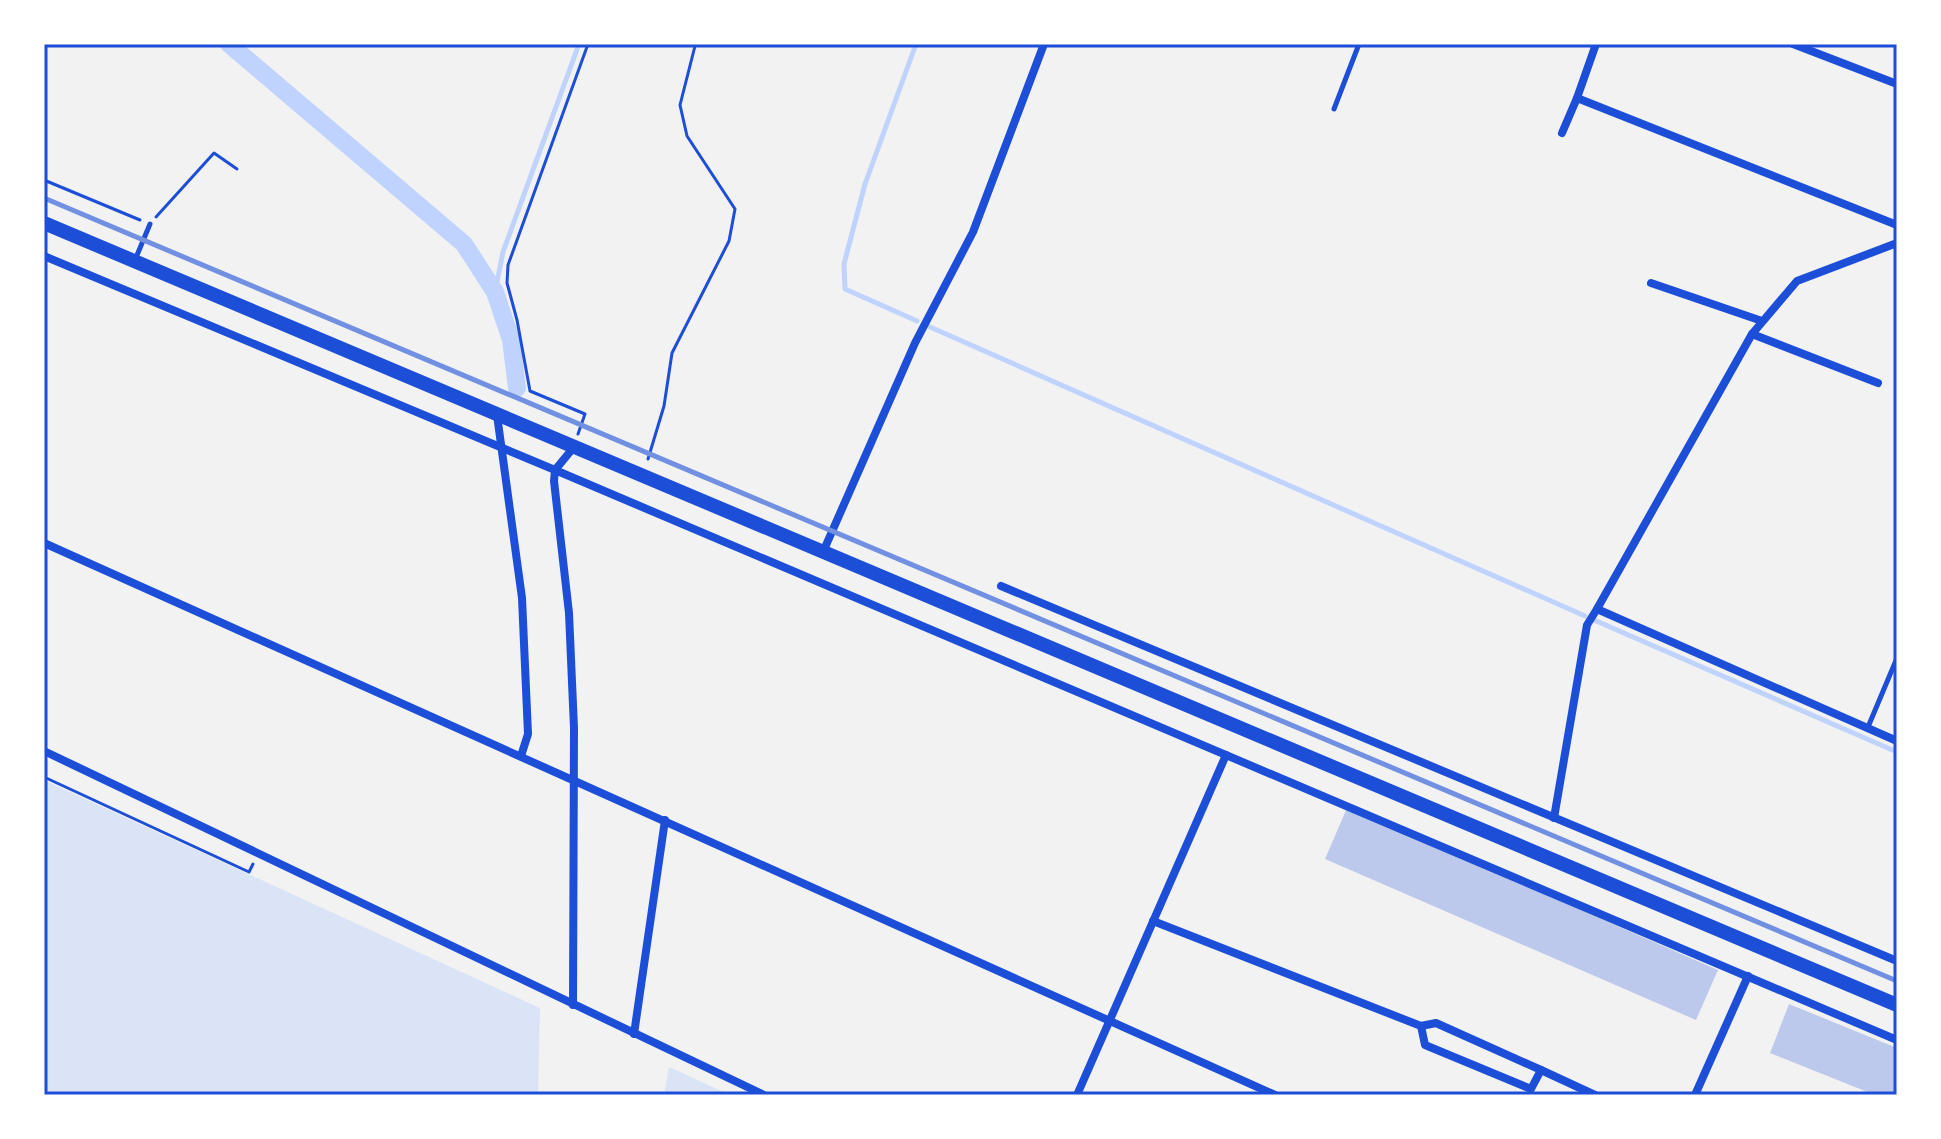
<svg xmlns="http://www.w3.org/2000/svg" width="1941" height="1139" font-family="'Sofia Sans Condensed',sans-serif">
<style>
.green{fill:#dbe4f7}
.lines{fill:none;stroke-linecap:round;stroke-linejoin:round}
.stream{stroke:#bfd3fe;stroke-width:5}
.canal{stroke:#bfd3fe;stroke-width:18}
.building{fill:#bdc9ec}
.path{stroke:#1d4ed8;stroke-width:3}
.service{stroke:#1d4ed8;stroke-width:5}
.minor{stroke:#1d4ed8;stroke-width:8}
.tertiary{stroke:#1d4ed8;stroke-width:14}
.rail{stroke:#7290e2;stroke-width:5}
.neatline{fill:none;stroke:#1d4ed8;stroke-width:3}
</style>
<rect width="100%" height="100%" fill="#f2f2f2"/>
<g class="green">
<path d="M44,780L540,1008L538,1095H44Z"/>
<path d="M669,1067L676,1070L730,1095H664Z"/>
</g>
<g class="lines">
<g class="stream">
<path d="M916,44L865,184L844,264L845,289L917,321"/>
<path d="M495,292L503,252L579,44"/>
<path d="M930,327L1585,616"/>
<path d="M1594,620L1897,752"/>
</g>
<path class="canal" d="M229,44L464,244L495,292L511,340L517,388"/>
</g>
<g class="building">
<path d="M1347,808L1718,970L1696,1020L1325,859Z"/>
<path d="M1789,1004L1897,1048V1095H1875L1770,1053Z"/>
</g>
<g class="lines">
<g class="path">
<path d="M44,180L140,220"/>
<path d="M156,217L214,153L237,169"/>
<path d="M578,434L585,414L530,391L517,320L507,283L508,265L588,44"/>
<path d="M648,459L664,406L672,353L729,241L735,209L687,136L680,105L695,46"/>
<path d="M44,777L249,872L253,864"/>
</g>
<g class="service">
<path d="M1334,109L1359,44"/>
<path d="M135,260L150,224"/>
<path d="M1868,727L1897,658"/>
</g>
<g class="minor">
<path d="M1793,44L1897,84"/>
<path d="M1577,98L1897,225"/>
<path d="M1562,133L1577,98L1596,44"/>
<path d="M44,256L555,470L1897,1040"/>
<path d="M1651,283L1762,321"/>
<path d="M1752,334L1878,383"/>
<path d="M497,415L522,598L528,734L521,756"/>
<path d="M44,543L1275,1095"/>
<path d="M823,552L915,343L973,232L1044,44"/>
<path d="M1001,586L1897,961"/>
<path d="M1597,609L1897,741"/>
<path d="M44,751L764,1095"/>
<path d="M1554,818L1587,625L1597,609L1752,334L1797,281L1897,243"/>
<path d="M1153,921L1421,1026L1436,1023L1541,1070L1531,1089L1425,1045L1421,1026"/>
<path d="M573,1005L574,728L569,613L554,481L555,470L574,447"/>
<path d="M634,1034L665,820"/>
<path d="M1541,1070L1595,1095"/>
<path d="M1077,1095L1226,755"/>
<path d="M1695,1095L1748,976"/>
</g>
<path class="tertiary" d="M44,223L1897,1005"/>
<path class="rail" d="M44,198L1897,981"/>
</g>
<rect width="1941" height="1139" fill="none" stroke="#ffffff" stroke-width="92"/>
<rect x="46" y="46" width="1849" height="1047" class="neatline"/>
</svg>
